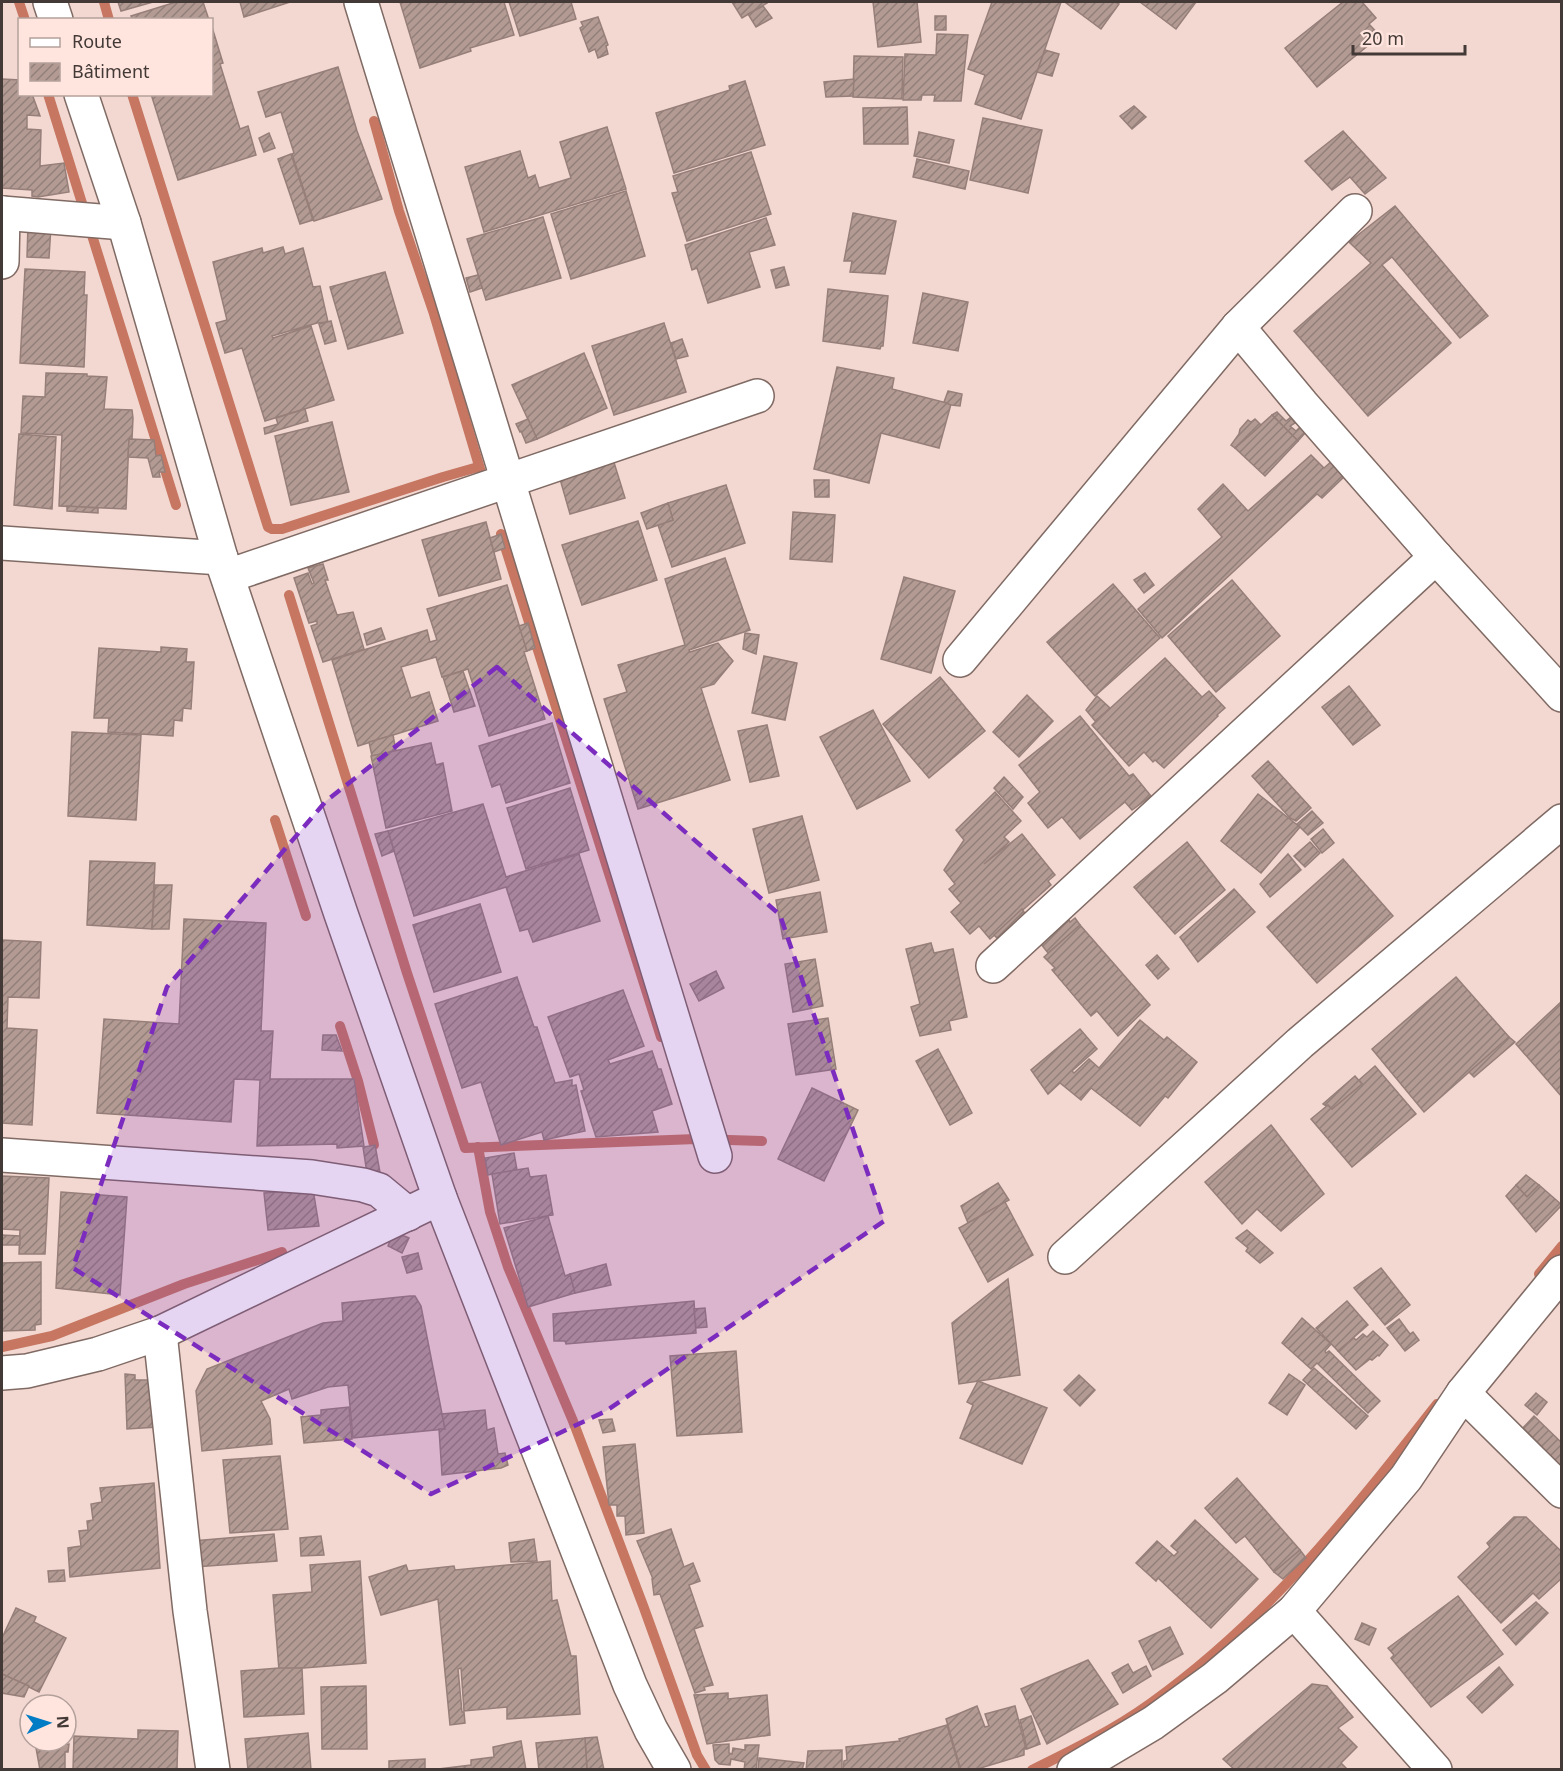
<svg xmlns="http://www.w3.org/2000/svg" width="1563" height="1771" font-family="'Noto Sans',sans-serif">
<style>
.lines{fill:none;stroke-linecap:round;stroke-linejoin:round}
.stream{stroke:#c67661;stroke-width:10}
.building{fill:url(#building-hatch);stroke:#977f79;stroke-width:1.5}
.street-casing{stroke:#806a64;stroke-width:36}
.primary-casing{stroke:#806a64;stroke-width:36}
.street{stroke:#fff;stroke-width:33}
.primary{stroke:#fff;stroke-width:33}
.marked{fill:#7b2cbf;fill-opacity:0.2;stroke:#7b2cbf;stroke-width:4.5;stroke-dasharray:12 8;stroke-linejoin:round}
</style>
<defs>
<pattern id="building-hatch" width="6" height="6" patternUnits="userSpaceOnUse" patternTransform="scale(1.5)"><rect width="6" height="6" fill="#b39b94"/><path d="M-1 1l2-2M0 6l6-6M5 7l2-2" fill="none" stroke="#937f7a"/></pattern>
</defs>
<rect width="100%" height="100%" fill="#f2d8d1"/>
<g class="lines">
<g class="stream">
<path d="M19,2L25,20"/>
<path d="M104,2L109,20"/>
<path d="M48,94L176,505"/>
<path d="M132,94L268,527L272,529H282L443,477L478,467"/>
<path d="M374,121L399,211L434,314L480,469"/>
<path d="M501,534L661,1037"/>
<path d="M289,595L407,973L465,1148L696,1139L762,1141"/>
<path d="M275,820L306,916"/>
<path d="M340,1026L358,1081L374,1145"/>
<path d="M478,1147L490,1212L508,1267L573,1421L644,1608L697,1755L706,1770"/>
<path d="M1539,1274L1562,1246"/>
<path d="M2,1347L52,1336L184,1284L282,1252"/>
<path d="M1032,1770C1073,1750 1115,1729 1151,1703C1268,1619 1349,1516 1437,1404"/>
</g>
</g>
<g class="building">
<path d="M118,2H153L121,11Z"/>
<path d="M176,2H203L209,20H133L131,16Z"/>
<path d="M240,2H290L244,17Z"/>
<path d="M400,2H504L514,35L470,48L471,51L420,68Z"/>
<path d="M509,2H571L576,19L520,36Z"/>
<path d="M732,2H766L767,3L742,18Z"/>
<path d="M873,2H917L921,42L878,47Z"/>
<path d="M992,2L1009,3L1010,2H1061L1021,119L975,104L985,75L968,69Z"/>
<path d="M1067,2H1115L1119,4L1101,29L1066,3Z"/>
<path d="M1140,2H1196L1176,29Z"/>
<path d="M1343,2H1362L1376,18L1369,24L1380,36L1317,87L1285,48Z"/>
<path d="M763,6L772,18L756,27L748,14Z"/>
<rect x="935" y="16" width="11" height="14"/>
<path d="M598,17L608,45L606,46L608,54L598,58L595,49L589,52L580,28L583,26L581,22Z"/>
<path d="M212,27L223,63L220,64L240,129L248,126L256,155L178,180L151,94H212Z"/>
<path d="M937,34L968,35L961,101H934L935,95H922L921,100H903L905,54L936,55Z"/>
<path d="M1045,50L1059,54L1052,76L1037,72Z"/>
<path d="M854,56L903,57L902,99L853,97Z"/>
<path d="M338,67L357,131L382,199L314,221L292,154L294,153L281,112L266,117L258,92Z"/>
<path d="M2,79L20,80V94H32L40,116L27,115V129L41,130L40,166L64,163L69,192L38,197L32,196V190L2,188Z"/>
<path d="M854,79L853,96L826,97L824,82Z"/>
<path d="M745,81L765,145L674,173L656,113L730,90L729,86Z"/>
<path d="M1134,106L1146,117L1132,129L1120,116Z"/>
<path d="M907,107L908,144H864L863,108Z"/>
<path d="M983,118L1042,130L1028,193L970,180Z"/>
<path d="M607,127L626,189L484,232L465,167L520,151L528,178L535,175L539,188L571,178L560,142Z"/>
<path d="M1343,131L1386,178L1365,194L1350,177L1332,190L1305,161Z"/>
<path d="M919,132L954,140L949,163L914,156Z"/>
<path d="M269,133L275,148L264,152L259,138Z"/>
<path d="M751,152L771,214L687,241L672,193L678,192L673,176Z"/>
<path d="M291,154L313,220L300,224L278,159Z"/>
<path d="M917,159L969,171L965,189L913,177Z"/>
<path d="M626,191L645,256L571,279L551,214Z"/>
<path d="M1395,206L1488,316L1460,338L1392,257L1382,265L1451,343L1368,416L1294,331L1371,263L1349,242Z"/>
<path d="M853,213L896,221L885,274L850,272L852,261H844Z"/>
<path d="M543,217L561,278L486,300L467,239Z"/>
<path d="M766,218L775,245L749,252L760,287L708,303L697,268L692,270L685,245Z"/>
<path d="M28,225L51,226L49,258L27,257Z"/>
<path d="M283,247L285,254L303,248L313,287L320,286L328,322L317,323L272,336L273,338L311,326L334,400L265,421L242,348L225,353L216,323L227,320L213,262L262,248L263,253Z"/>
<path d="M784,267L789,285L776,288L771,270Z"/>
<path d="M25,269L85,272L84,295H87L84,367L20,363Z"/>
<path d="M385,272L403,333L348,349L330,287Z"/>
<path d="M478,275L482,288L470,292L466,278Z"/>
<path d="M828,289L888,296L883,346H881L880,349L823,341Z"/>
<path d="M923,293L968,302L958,351L913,343Z"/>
<path d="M331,321L336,341L325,344L319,324Z"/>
<path d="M664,323L686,392L614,415L592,346Z"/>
<path d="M682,339L688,356L676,359L671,343Z"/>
<path d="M584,353L607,408L537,439L512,385Z"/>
<path d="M837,367L894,378L892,389L951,404L939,448L881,433L869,483L814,469Z"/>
<path d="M46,373L87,374V376L107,377L104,409L132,410L133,418L132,439H129L126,509L59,506L62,435L21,433L23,396L45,397Z"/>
<path d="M948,391L962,394L960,406L951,405L944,402Z"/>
<path d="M305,409L308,421L265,434L264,428L278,424L276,418Z"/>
<path d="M1277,412L1286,421L1291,417L1295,423L1290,426L1296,431L1301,426L1306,432L1298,441L1272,415Z"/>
<path d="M1272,415L1298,441L1265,476L1235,448Z"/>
<path d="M528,419L537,439L526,443L521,431L520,432L516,424Z"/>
<path d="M1255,419L1261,425L1235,448L1231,445L1239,434L1240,429L1248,420L1251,422Z"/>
<path d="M332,422L349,492L291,505L275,436Z"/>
<path d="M19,434L56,437L52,509L14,505Z"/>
<path d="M129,439L154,440L156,456L161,455L165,472H159L160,477H153L148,458L128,457Z"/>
<path d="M1311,455L1324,468L1333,460L1346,475L1322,498L1317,494L1162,638L1138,609L1222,537L1198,509L1223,484L1248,511Z"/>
<path d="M612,456L625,498L570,514L558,472Z"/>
<path d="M814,480H829V497H815Z"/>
<path d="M726,485L745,543L672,567L658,525L673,520L668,503Z"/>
<path d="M668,503L673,520L647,529L641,513Z"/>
<path d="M67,506L98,508V513L67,511Z"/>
<path d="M793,512L835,515L832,562L790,559Z"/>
<path d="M638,521L657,580L582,605L562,545Z"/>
<path d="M486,522L501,579L439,596L422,540Z"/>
<path d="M501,534L505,548L494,552L490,538Z"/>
<path d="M725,558L750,630L689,650L690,652L718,643L733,661L714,684L701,688L730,780L638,809L604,699L627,692L618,665L685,645L665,579Z"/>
<path d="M323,564L328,580H325L337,615L353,612L364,649L323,662L311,626L317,624V621L309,623L294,578L308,573L312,584L314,583L308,568Z"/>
<path d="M1145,573L1154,585L1144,593L1134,580Z"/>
<path d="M904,577L955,591L931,673L881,659Z"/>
<path d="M1232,580L1280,636L1216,692L1168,636Z"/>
<path d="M1113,584L1160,638L1095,696L1047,642Z"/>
<path d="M507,585L527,651L524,652L545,719L489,736L468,669L442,677L436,657L401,667L411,698L429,692L438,721L358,746L332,660L427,630L430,642L437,640L427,609Z"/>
<path d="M528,623L535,648L527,651L519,626Z"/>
<path d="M381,628L385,639L367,645L364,634Z"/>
<path d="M745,633L759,635L756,654L743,649Z"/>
<path d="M161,647L187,649L186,662H194L191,709L183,708L182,721L174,720L173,736L108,732L109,718H94L99,648L161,652Z"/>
<path d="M764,656L797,663L785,720L752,713Z"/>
<path d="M1165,658L1202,697L1209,691L1225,708L1217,715L1218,716L1164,768L1155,760L1153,762L1144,752L1129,766L1092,725Z"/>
<path d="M463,671L475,706L454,712L443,677Z"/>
<path d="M940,677L985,731L929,778L883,724Z"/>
<path d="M1349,686L1380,725L1353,745L1322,707Z"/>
<path d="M1027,695L1053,721L1019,757L993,732Z"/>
<path d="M1097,696L1110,708L1095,721L1086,710Z"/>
<path d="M873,710L910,781L857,809L820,737Z"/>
<path d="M1080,716L1129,776L1133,774L1151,796L1132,810L1125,802L1080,839L1062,817L1048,828L1028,803L1040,792L1019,765Z"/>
<path d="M552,723L570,783L506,803L500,784L492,787L479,746Z"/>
<path d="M767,725L779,776L750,782L738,731Z"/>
<path d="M72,732L141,735L136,820L68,816Z"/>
<path d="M393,735L396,751L372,756L369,742Z"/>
<path d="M431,743L436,765L443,763L452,811L386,828L371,756Z"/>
<path d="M1268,761L1311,808L1296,821L1290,818L1252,776Z"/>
<path d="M1004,777L1023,797L1013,809L994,788Z"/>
<path d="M570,788L589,850L526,869L507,808Z"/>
<path d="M995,792L1021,821L1004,837L1009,842L984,864L1022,834L1055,875L1048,881L1051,885L990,939L979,926L970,934L951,912L961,903L949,889L955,884L944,870L964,840L956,830Z"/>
<path d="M1258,794L1300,827L1261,873L1221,841Z"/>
<path d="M483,804L506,877L579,854L600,921L533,942L528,929L520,931L506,887L414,916L388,831Z"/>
<path d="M1312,811L1323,823L1308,835L1297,824Z"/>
<path d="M802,816L819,880L769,893L753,829Z"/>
<path d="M1323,829L1334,843L1322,853L1311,839Z"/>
<path d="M388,831L394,851L382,856L375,834Z"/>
<path d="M1187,842L1225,890L1175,934L1134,887Z"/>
<path d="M1310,842L1320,853L1305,867L1294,856Z"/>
<path d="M1288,854L1301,870L1270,897L1260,884Z"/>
<path d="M1343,859L1393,916L1317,983L1267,927Z"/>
<path d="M90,861L155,863L152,929L87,925Z"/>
<path d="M155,885H172L169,929H152Z"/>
<path d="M1234,889L1255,912L1198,962L1180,937Z"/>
<path d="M820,892L827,932L783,939L776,900Z"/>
<path d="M480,904L501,972L434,992L413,925Z"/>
<path d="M1022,909L1028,918L1000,941L994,935Z"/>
<path d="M1075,918L1080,925L1048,953L1041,944L1069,920L1070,922Z"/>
<path d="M184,919L266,923L261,1031H273L270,1079H354L364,1146L337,1148V1144L257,1146L260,1080L234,1079L231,1122L97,1113L104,1019L179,1024Z"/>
<path d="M1080,925L1150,1005L1118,1036L1097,1011L1091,1016L1052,970L1055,968L1044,957Z"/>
<path d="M2,940L41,942L39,998L8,997L7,1028L37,1030L32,1125L2,1123Z"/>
<path d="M931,943L934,953L953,949L967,1017L949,1021L951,1030L920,1036L911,1007L920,1004L906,949Z"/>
<path d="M1157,955L1169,969L1158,979L1146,965Z"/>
<path d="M815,959L823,1006L793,1012L785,964Z"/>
<path d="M716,971L724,988L699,1001L690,984Z"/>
<path d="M517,977L534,1027H537L555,1083L572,1080V1086L576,1085L585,1131L544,1140L542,1132L501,1145L481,1082L462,1088L435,1004Z"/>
<path d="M1456,977L1509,1037L1424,1112L1372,1049Z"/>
<path d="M623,990L644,1046L608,1060L610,1064L652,1051L658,1069H661L672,1104L652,1111L658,1132L596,1137L581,1091L584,1090L579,1074L570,1077L548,1017Z"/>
<path d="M1562,1001V1097L1516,1044Z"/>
<path d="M828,1018L836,1069L796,1075L788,1024Z"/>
<path d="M1140,1020L1164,1040L1167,1037L1197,1062L1168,1098L1165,1096L1140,1126L1091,1088L1081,1100L1060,1083L1048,1094L1031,1070L1080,1029L1097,1049L1072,1071L1074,1073L1089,1059L1099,1068Z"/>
<path d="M323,1035H336L342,1051L322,1050Z"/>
<path d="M1509,1037L1515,1042L1474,1077L1469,1072Z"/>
<path d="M938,1049L972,1113L950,1125L916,1061Z"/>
<path d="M1375,1066L1416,1114L1352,1167L1311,1119L1328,1105L1332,1109L1362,1084L1359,1080Z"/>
<path d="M1355,1076L1362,1084L1332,1109L1328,1105L1326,1106L1323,1104Z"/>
<path d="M812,1088L858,1110L824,1181L778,1159Z"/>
<path d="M1271,1125L1324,1194L1281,1231L1257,1209L1242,1224L1205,1182Z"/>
<path d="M375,1145L381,1178L368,1180L363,1147Z"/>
<path d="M514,1153L517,1170L488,1175L485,1158Z"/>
<path d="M528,1168L530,1177L546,1175L553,1215L500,1224L492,1174Z"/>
<path d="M1526,1175L1539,1185L1527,1197L1516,1185Z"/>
<path d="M2,1176L49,1178L45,1254H19L20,1230L2,1229Z"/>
<path d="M998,1183L1009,1200L968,1223L961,1206Z"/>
<path d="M1516,1185L1527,1197L1539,1185L1562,1205L1536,1232L1506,1196Z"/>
<path d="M313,1189L319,1226L268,1230L264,1193Z"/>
<path d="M61,1192L127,1197L120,1295L56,1288Z"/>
<path d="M1005,1202L1033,1255L988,1282L959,1228Z"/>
<path d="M548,1216L565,1276L570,1274L575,1293L528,1307L504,1228Z"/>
<path d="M1247,1230L1273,1253L1260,1263L1246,1251L1248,1248L1236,1238Z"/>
<path d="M394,1232L409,1238L402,1253L388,1246Z"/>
<path d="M2,1235L20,1236V1245H2Z"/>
<path d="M418,1253L422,1269L407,1273L402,1257Z"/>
<path d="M41,1262V1324L35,1325V1330L2,1331V1263Z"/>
<path d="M606,1264L611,1285L575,1293L570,1274Z"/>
<path d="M1381,1268L1410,1305L1385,1325L1354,1288Z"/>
<path d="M1008,1279L1020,1375L959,1384L952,1323Z"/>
<path d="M410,1296H415L421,1306L445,1429L353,1438L348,1385L328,1387L292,1399L289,1389L261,1401L270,1419L272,1444L202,1451L196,1391L207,1369L323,1323L343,1321L342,1303Z"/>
<path d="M694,1301L696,1333L566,1344L565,1341H554L553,1314Z"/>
<path d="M1347,1301L1368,1325L1338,1351L1316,1328Z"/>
<path d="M705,1308L707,1327L696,1328L694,1309Z"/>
<path d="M1302,1318L1331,1344L1325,1351L1326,1353L1329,1351L1380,1401L1368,1413L1317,1363L1311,1369L1282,1343Z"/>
<path d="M1399,1319L1410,1334L1413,1332L1419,1340L1405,1351L1387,1328Z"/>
<path d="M1373,1331L1388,1345L1379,1356L1378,1355L1372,1360L1370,1359L1356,1370L1338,1351L1354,1338L1356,1340L1363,1334L1367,1337Z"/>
<path d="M736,1351L742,1432L677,1436L670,1356Z"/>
<path d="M1314,1368L1368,1416L1356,1429L1303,1380Z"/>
<path d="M125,1374L135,1375V1380H153L158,1427L127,1429Z"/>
<path d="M1289,1374L1305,1385L1287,1415L1269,1403Z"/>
<path d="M1079,1375L1095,1390L1080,1406L1064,1390Z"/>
<path d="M978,1381L1047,1408L1022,1464L960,1438L973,1405L967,1402Z"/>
<path d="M1536,1393L1547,1402L1537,1415L1525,1405Z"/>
<path d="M349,1407L352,1439L304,1443L301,1417L321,1415V1410Z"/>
<path d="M485,1410L487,1430L494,1428L498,1454L505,1453L508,1465L501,1468L442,1475L439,1429H445L442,1414Z"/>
<path d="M1534,1416L1562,1443V1469L1521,1430Z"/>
<path d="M612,1419L615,1431L603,1433L599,1420Z"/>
<path d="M635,1444L644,1533L626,1535L625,1516H617V1505H609L603,1447Z"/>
<path d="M280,1456L288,1529L230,1533L223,1460Z"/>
<path d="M1237,1478L1300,1550L1274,1572L1245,1536L1236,1543L1205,1508Z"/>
<path d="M154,1483L160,1568L70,1577L68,1548L81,1546L79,1531L88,1530L87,1521L93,1520L91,1504L102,1502L100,1488Z"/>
<path d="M1514,1517H1526L1562,1552V1578L1539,1599L1533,1593L1501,1623L1458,1577L1490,1547L1487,1543Z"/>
<path d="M1195,1520L1258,1579L1211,1628L1158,1578L1156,1581L1136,1563L1157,1541L1174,1556L1178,1552L1171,1546Z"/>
<path d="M671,1529L684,1567L693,1563L700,1581L689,1585L703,1626L694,1629L713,1685L704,1687L705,1690L695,1693L660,1594L654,1595L652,1579H653L637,1541Z"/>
<path d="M274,1534L277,1561L195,1567L193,1541Z"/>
<path d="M321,1536L324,1555L301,1556L300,1538Z"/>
<path d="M534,1539L537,1561L511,1562L509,1543Z"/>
<path d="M1300,1550L1306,1558L1283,1579L1274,1572Z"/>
<path d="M360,1561L366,1663L279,1670L273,1595L312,1592L310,1565Z"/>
<path d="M550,1561L552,1601L557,1600L571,1656H576L580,1714L507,1719V1707L464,1711L461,1668L458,1669L462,1712H464L465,1723L450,1725L438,1599L381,1615L369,1577L406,1565L408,1571L454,1566L455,1570Z"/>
<path d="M64,1570L65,1581L49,1582L48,1571Z"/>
<path d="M1458,1596L1503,1654L1431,1707L1391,1658L1394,1655L1388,1648Z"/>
<path d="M1536,1602L1548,1613L1516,1645L1503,1630Z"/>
<path d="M16,1608L36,1617L34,1622L66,1638L39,1692L2,1674V1638Z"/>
<path d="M1362,1623L1376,1629L1369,1645L1355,1639Z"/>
<path d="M1170,1627L1183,1654L1153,1670L1139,1641Z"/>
<path d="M1088,1660L1118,1704L1047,1744L1021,1689Z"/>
<path d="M1128,1664L1133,1673L1146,1666L1151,1676L1123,1693L1112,1673Z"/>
<path d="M1499,1667L1513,1685L1482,1713L1467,1697Z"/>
<path d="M279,1668H302L304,1714L244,1717L241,1671Z"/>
<path d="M2,1674L29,1686L24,1697L2,1693Z"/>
<path d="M1312,1684L1327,1686L1353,1717L1338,1728L1357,1747L1341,1763L1348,1770H1235L1223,1759Z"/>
<path d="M366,1686L367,1749H322L321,1687Z"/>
<path d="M728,1693V1699L767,1695L770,1735L707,1744L694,1695Z"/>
<path d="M977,1706L985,1727L989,1726L985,1714L1015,1706L1026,1749H1024V1755L974,1770H961L946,1719Z"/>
<path d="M1031,1716L1040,1744L1027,1749L1020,1720Z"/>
<path d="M947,1725L960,1770H843L844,1761L847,1760L846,1747L900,1741L899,1739Z"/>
<path d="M138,1730L178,1731L177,1770H73L74,1736L138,1739Z"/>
<path d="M308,1733L311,1770H248L245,1739Z"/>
<path d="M597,1737L604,1770H587L585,1738Z"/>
<path d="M585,1738L587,1770H539L536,1743Z"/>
<path d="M38,1741H63V1745L39,1747Z"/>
<path d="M521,1741L526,1770H430L471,1765V1760L494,1757L493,1747Z"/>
<path d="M69,1744L68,1752H65V1770H40L36,1748Z"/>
<path d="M729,1744V1753L732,1754L733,1748L745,1750V1745H759L756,1770H744L745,1762L731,1759L730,1765L719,1764L715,1760L713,1745Z"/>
<path d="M842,1750V1770H806L808,1751Z"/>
<path d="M759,1758L804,1763L802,1770H758Z"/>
<path d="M425,1759V1770H389V1761Z"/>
</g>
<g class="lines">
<g class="street-casing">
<g id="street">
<path d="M361,2L715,1156"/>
<path d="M2,213L124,223"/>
<path d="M2,262L3,213"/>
<path d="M1238,327L1302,404L1436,557L1562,695"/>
<path d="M2,543L221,558"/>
<path d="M228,576L757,396"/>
<path d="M960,660L1238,327L1355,211"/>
<path d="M993,966L1436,557"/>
<path d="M2,1155L312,1177L363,1185L379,1190L408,1214"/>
<path d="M1065,1257L1300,1043L1562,821"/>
<path d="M160,1333L190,1611L213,1770"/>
<path d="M2,1373L27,1371L98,1354L160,1333L440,1198"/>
<path d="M1463,1393L1562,1491"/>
<path d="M1294,1611L1435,1770"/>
</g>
</g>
<g class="primary-casing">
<g id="primary">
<path d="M50,2L56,20"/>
<path d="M81,94L124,223L221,558L341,914L440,1198L630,1685L651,1730L674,1770"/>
<path d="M1074,1770L1153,1723L1215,1678L1294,1611L1406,1478L1463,1393L1562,1272"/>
</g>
</g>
<use href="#street" class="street"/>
<use href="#primary" class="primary"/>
</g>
<path class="marked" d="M497,667L780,915L884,1221L606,1411L431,1494L73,1268L167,987L326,801Z"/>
<rect width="1563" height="1771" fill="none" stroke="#433936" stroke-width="6"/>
<rect x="18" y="18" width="195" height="78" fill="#ffe5de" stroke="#b4a09b" stroke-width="1.5"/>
<rect x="30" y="38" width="30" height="9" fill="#ffffff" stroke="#b4a09b" stroke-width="1.5"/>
<text x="72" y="48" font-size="18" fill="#433936">Route</text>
<rect x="30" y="63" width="30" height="18" fill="url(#building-hatch)" stroke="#b4a09b" stroke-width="1.5"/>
<text x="72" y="78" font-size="18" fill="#433936">Bâtiment</text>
<g transform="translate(48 1723) rotate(87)"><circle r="28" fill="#ffe5de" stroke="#b4a09b" stroke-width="1.5"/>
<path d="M0-4.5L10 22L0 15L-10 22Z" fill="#027cc5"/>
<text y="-9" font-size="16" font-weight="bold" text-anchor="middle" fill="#433936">N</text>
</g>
<path d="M1353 45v9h112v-9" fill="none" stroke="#433936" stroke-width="3"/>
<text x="1362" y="45" font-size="18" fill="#433936" stroke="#ffe5de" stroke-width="4.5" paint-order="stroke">20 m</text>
</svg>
